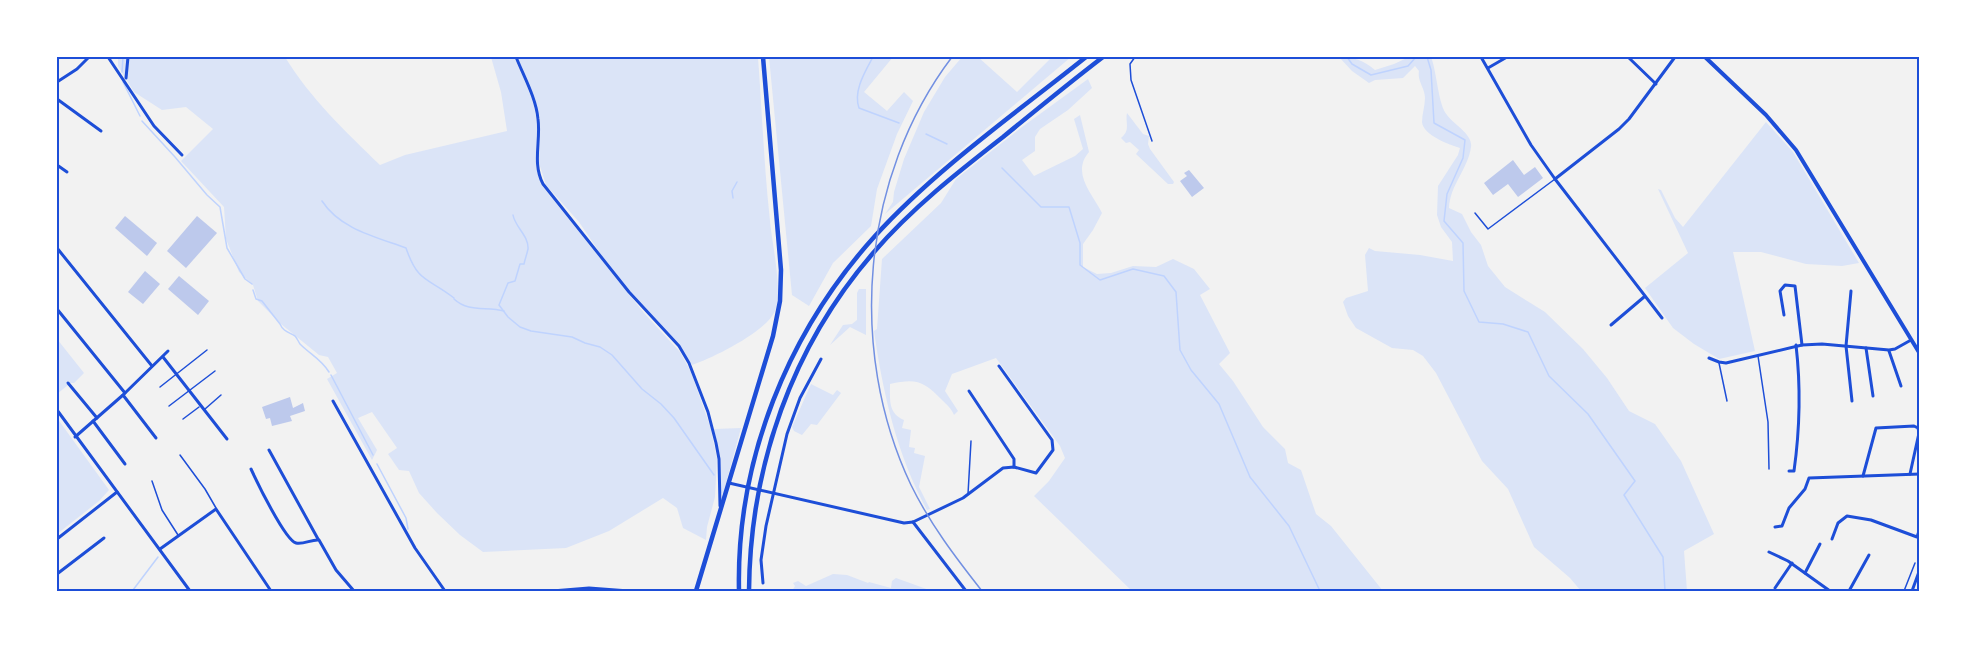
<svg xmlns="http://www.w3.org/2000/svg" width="1977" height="648" font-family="Raleway,sans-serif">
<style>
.green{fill:#dbe4f7}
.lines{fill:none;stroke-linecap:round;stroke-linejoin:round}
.stream{stroke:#bfd3fe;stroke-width:1.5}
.building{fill:#bdc9ec}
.path{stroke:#1d4ed8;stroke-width:1.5}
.service{stroke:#1d4ed8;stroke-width:1.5}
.minor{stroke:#1d4ed8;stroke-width:3}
.tertiary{stroke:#1d4ed8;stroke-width:3}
.secondary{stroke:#1d4ed8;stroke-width:4}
.primary{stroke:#1d4ed8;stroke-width:4.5}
.motorway{stroke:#1d4ed8;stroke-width:4.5}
.rail{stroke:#7290e2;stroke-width:1.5}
.neatline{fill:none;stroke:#1d4ed8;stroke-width:2}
</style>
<rect width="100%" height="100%" fill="#f2f2f2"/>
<g class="green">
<path d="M118,57H285C310,98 345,131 380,165L405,155L507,131L501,92L491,57H514C523,78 535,100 537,123C539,146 532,166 543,187L644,313L680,352L691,372L710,426L717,458L715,497L707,527L706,540L683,528L677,508L663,498L609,531L566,548L483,552L460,535L437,513L419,493L409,471L399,470L388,454L397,448L372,412L358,418L377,450L372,460L327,379L337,373L328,357L319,355L281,324L258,301L253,285L239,272L226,239L224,207L181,161L213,129L186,107L162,110L134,92L118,66Z"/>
<path d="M517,57H758C762,111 764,166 770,221C772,243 783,292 775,311C766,332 713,358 692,365L682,350L638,302L604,259L579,222L546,185L539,163L540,117Z"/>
<path d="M769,57H893L864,92L887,111L904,92L913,101L897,134L877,189L871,226L833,263L809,306L792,295Z"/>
<path d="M962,57H978L1017,92L1052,57H1071L885,214L893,202L894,192L904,159L924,112L945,77Z"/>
<path d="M1339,57C1354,57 1363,60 1375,70L1394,64L1409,57H1431C1437,72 1438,105 1447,115C1454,125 1473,134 1471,147C1468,169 1450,185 1449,208L1462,214L1471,232L1481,245L1488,266L1505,287L1545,312L1583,349L1607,378L1629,411L1655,424L1681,461L1714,534L1684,551L1687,591H1581L1570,578L1534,547L1508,489L1482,461L1436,373L1423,356L1413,350L1392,348L1356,328L1348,316L1343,302L1346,298L1368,291L1365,255L1369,248L1375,251L1420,255L1453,261L1452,242L1441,227L1437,215L1438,186L1458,155L1460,148C1450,145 1423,135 1422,122C1422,114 1425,106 1425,98C1425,88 1417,81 1419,71L1415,66L1403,78L1375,80L1369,83L1352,71Z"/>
<path d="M1088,79L1092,88L1068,110L1040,129L1035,137V151L1022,160L1034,176L1075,156L1083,149L1074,119L1080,115L1089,152C1071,173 1092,193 1102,213L1093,230L1083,244V267L1097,274L1111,273L1133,266L1156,267L1173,259L1194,269L1210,289L1200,295L1230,353L1219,364L1233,381L1263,427L1285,449L1288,463L1301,470L1316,514L1331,526L1383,591H1132L1034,496L1049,481L1065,458L1060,446L996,358L952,374L945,391L958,411L954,415C951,408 947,405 942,400C924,381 916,378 890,384C890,400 888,413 904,420L902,428L911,430L909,447L915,448L914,453L925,456L919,487L930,509L927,510C897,455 883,394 874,331L877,329L882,259L941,203L956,179L1022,127Z"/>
<path d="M1127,113L1143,134L1149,136L1148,144L1150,149L1174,182L1173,184H1168L1136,154L1139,150L1130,142L1126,143L1121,138C1131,130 1125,123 1127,113Z"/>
<path d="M1766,122L1793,152L1859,263L1842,266L1806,264L1761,252H1733L1755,351L1719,359L1694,344L1673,328L1645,288L1688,253L1658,189L1661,190L1675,218L1683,227Z"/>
<path d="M859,289H866V335L850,327L830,345L843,325L852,324L857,320V293Z"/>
<path d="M57,339L84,373L74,383H66L68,385L57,394Z"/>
<path d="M811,384L833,395L837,390L841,393L817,425L811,424L802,435L794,431L792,427Z"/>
<path d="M57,418L109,490L99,501L57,534Z"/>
<path d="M741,428L723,494L721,493L719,451L714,429Z"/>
<path d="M833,574L847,575L868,583L869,582L891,588L892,581L896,578L932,591H792L795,586L793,583L798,581L806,586Z"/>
</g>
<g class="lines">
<g class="stream">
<path d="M873,57C865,72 853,91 859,108L899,123"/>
<path d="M1347,57L1352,64L1371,75L1408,66L1416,57"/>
<path d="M1425,57H1427L1431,70L1434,123L1465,140L1463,158L1447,194L1444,221L1463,243L1464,291L1479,322L1503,324L1528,332L1549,376L1588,414L1635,481L1624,495L1663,557L1665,591"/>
<path d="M122,72L123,57"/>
<path d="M123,82L140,116"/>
<path d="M142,121L175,157L207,195L220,207L227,248L245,279L252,284"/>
<path d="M926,134L947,144"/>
<path d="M1002,168L1041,207H1069L1080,243V265L1100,280L1133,269L1164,276L1176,292L1180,350L1191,370L1219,404L1250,477L1289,526L1320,591"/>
<path d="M733,198L732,191L737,182"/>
<path d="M322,201C340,229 376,237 406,248C418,283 427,277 454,298"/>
<path d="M513,215C515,227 529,236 528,249C527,254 525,259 524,264H520L515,281L508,283L499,305L508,317L520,327L531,331L572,337L585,343L600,347L612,355L642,389L661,404L674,418L714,475"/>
<path d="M253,290L256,299L262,301L280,324C283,331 288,332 295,336C297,338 298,341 300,344C311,355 321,359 329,372"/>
<path d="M454,299C469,313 486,306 504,311"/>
<path d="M331,375L373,455"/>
<path d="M377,464L406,518L408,529"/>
<path d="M133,590L158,557"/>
</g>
</g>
<g class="building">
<path d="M1513,160L1524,175L1535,167L1543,178L1518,197L1508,184L1493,195L1484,183Z"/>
<path d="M1189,170L1204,188L1192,197L1180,181L1187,176L1184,173Z"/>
<path d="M125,216L157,243L147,256L115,228Z"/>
<path d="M197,216L217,233L186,268L167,251Z"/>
<path d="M145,271L160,284L143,304L128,292Z"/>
<path d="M179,276L209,301L198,315L168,289Z"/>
<path d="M290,397L293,408L303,403L305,411L290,416L292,421L272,426L270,418L266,419L262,407Z"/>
</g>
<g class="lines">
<path class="path" d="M1135,57L1130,64L1131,80L1152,141"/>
<g class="service">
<path d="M1475,213L1488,229L1555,179"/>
<path d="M1758,356L1768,422L1769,469"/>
<path d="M1719,363L1727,401"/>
<path d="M160,387L207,350"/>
<path d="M169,406L215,371"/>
<path d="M205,409L221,395"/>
<path d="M183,419L199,407"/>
<path d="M180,455L205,489L216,508"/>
<path d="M152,481L162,510L178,535"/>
<path d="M968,494L971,441"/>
<path d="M1904,591L1915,563"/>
</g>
<g class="minor">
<path d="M108,57L154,126L182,155"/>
<path d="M516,57C524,77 536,98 538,119C541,141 532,163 543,184L629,292L679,346L689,363L708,412L716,443L719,459L720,506"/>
<path d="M1481,57L1531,145L1555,179L1662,318"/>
<path d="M1628,57L1656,84"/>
<path d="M1488,68L1507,57"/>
<path d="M126,78L128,57"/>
<path d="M57,82L77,69L89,57"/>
<path d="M57,99L101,131"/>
<path d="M57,165L67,172"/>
<path d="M1555,179L1619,129L1629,119L1675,57"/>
<path d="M57,248L152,366"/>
<path d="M1851,291L1846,346L1852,401"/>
<path d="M57,309L125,393"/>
<path d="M1784,315L1780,291L1785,285L1795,286L1802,345"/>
<path d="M1611,325L1644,297"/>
<path d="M1866,348L1873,396"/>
<path d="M1889,351L1901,386"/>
<path d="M163,357L227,439"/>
<path d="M1709,358L1719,362L1726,363L1802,345L1822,344L1889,350L1895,349L1911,340"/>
<path d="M68,383L97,418"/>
<path d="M969,391L1014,459V467"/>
<path d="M123,395L156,438"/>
<path d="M333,401L415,548L445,591"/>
<path d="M93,421L125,464"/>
<path d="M75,437L123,395L168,351"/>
<path d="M269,450L318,539"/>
<path d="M251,469C257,482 285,540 296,543C303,545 312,539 319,540L336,570L354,591"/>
<path d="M1789,471H1794C1800,428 1801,388 1796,345"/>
<path d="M1863,476L1876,428L1914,426L1918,428L1919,433L1910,474"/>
<path d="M729,483L904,523L913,522L963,498L1003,468L1014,467L1036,473L1053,450L1052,440L999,366"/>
<path d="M913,522L966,591"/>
<path d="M1775,527L1782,526L1789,508L1805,489L1809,478L1920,474"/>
<path d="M57,539L117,492"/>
<path d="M1832,539L1838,523L1847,516L1871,520L1917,537L1920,528"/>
<path d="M160,549L216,509L271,591"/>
<path d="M1769,552L1788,561L1830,591"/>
<path d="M1805,573L1820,544"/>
<path d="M57,574L104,538"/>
<path d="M763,583L761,560L766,526L787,434L800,398L821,359"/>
<path d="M1775,588L1792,563"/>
<path d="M552,591L589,588L629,591"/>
<path d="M1849,591L1869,555"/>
<path d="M1912,591L1920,569"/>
</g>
<path class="tertiary" d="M57,410L190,591"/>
<path class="secondary" d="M1705,57L1766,115L1796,150L1920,354"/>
<path class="primary" d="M696,591L773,336L780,301L781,270L763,57"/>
<g class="motorway">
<path d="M739,591C736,460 788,332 875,236C936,169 1016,113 1086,57"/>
<path d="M749,591C750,466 792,346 874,252C912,208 958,172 1003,137C1036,110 1069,83 1103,57"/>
</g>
<path class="rail" d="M952,57C861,177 847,350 911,485C930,524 956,558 982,591"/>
</g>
<rect width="1977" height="648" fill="none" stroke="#ffffff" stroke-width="117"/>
<rect x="58" y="58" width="1860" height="532" class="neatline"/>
</svg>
